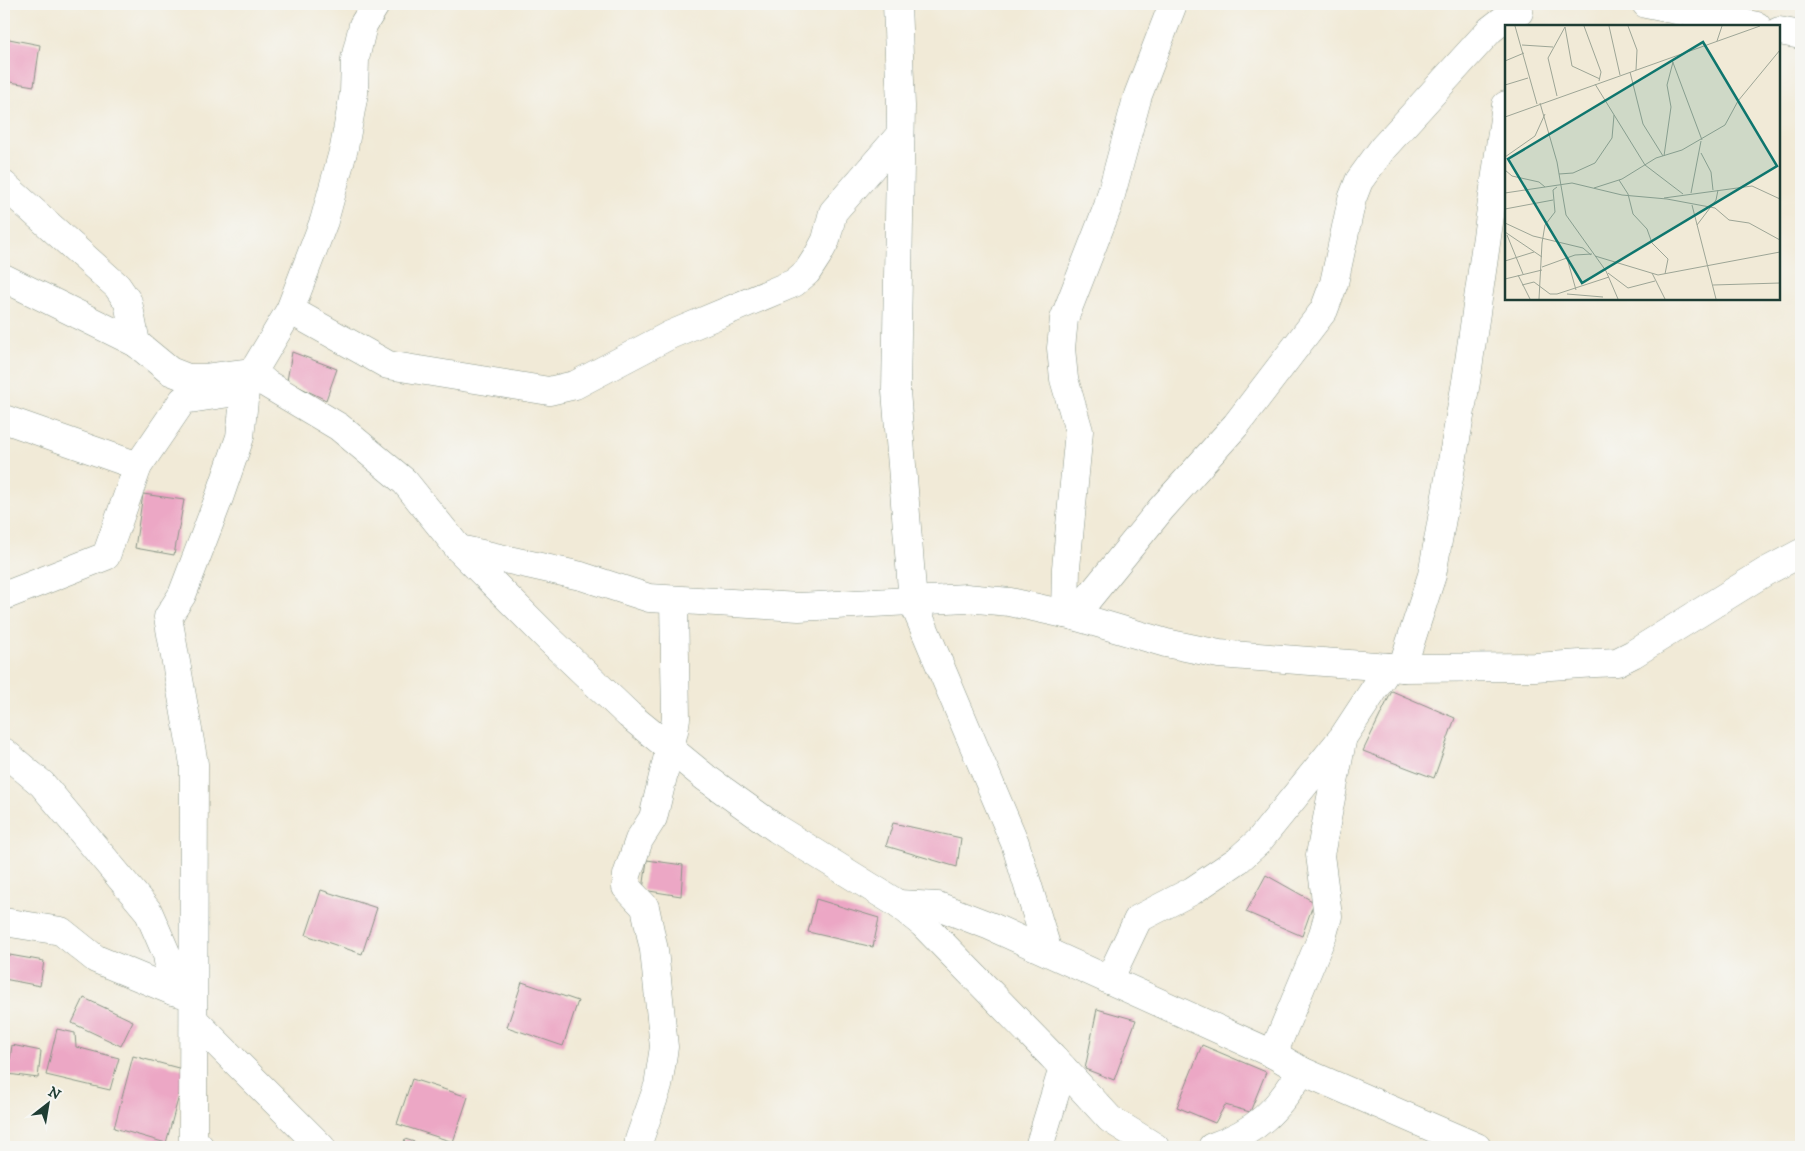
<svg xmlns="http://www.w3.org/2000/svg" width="1805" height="1151" font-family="'IM FELL DW Pica',serif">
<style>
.building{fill:#eca7c5}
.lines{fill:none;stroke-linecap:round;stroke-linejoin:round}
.minor-casing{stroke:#889486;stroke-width:29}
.tertiary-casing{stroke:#889486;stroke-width:29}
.minor{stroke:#fff;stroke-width:28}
.tertiary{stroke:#fff;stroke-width:28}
.inset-road{fill:none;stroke:#9da596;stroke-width:1}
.view{fill:#0f766e;fill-opacity:0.15;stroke:#0f766e;stroke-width:2.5}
.inset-edge{fill:none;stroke:#1f3d34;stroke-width:2.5}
</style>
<rect width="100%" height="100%" fill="#f6f6f2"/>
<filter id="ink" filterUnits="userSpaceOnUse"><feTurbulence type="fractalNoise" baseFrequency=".02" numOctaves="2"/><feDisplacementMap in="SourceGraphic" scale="10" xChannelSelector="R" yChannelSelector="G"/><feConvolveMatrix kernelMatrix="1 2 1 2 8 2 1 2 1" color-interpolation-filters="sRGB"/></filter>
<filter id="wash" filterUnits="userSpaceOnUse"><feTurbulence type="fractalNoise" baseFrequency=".0096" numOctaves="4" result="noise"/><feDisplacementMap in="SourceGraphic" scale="20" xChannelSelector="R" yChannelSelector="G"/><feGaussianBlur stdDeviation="1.12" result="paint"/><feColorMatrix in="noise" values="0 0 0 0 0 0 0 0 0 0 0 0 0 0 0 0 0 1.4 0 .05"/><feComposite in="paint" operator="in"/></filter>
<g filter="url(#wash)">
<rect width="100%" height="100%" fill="#f1ead7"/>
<g id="blocks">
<g class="building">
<path d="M4,38L40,45L34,86L4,81Z"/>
<path d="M292,352L337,369L326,400L287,381Z"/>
<path d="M143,494L184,500L174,555L135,548Z"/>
<path d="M1392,691L1455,718L1434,778L1363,751Z"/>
<path d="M893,823L961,838L957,867L886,846Z"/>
<path d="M647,860L683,865L681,896L643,890Z"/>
<path d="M1266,875L1314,902L1302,936L1246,912Z"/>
<path d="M321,890L377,908L362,954L306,935Z"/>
<path d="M816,899L879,918L873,947L808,932Z"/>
<path d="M4,954L44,961L40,986L4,979Z"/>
<path d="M522,982L578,1001L563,1046L507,1027Z"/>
<path d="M84,998L133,1021L121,1046L72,1023Z"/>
<path d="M1097,1009L1136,1020L1114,1080L1085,1069Z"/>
<path d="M57,1029L75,1033L76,1047L119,1058L110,1090L46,1075Z"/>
<path d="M12,1045L41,1051L38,1078L8,1074Z"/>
<path d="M1202,1045L1266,1072L1250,1112L1225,1105L1215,1123L1177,1107Z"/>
<path d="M133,1056L186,1070L166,1143L114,1128Z"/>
<path d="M412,1079L468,1097L453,1142L397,1124Z"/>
<path d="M405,1139L430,1147H402Z"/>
</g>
</g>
</g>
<g filter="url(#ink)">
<use href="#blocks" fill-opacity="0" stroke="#889486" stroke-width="1"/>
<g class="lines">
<g class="minor-casing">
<g id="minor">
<path d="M897,4L901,106L896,391L913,602L1015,843L1048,952"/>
<path d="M4,185L117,286L128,302L136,343L170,371L188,378H205L253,372L267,384L339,427L405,482L459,549L550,640L629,715L706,778L777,829L898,904L923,924L1052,1056L1110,1119L1155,1147"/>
<path d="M4,278L136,343"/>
<path d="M290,310L388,365L549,391L575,385L670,335L794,283L807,272L818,255L826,240L833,212L900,135"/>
<path d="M4,419L138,466"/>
<path d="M459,549L581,576L649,598L799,607L966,598L1010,602L1074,616L1166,643L1219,654L1402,668L1535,667L1596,663L1617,662L1633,654L1765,572L1801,553"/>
<path d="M4,596L106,556L138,466L183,400L236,392"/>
<path d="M1065,614L1066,568L1079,431L1064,379L1061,348L1064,319L1108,206L1138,95L1173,4"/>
<path d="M1074,616L1161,509L1236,425L1324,310L1334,283L1352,199L1359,181L1383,148L1490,30L1508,16L1519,12"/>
<path d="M1402,668L1432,575L1466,382L1506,105"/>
<path d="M4,752L42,784L148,911L167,955L173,991"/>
<path d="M898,904L938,906L990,926L1273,1054L1302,1071L1477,1147"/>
<path d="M4,922L61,931L96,959L173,991L188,995"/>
<path d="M1109,980L1138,919L1192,891L1238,860L1258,842L1343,737L1389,667"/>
<path d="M194,1020L321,1147"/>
<path d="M1273,1054L1323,934L1328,916L1320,855L1342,741"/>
<path d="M200,1147L193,1139L194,764L168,617L182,595L219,498L240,437L245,391L253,372L290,310L324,221L344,148L354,93L355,59L363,25L376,4"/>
<path d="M639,1147V1140L658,1086L664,1047L654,950L645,907L626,887L627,875L639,840L653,818L674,731L676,718L674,601"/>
<path d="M1039,1147L1063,1068"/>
<path d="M1212,1147C1258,1131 1276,1111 1302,1071"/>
</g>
</g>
<g class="tertiary-casing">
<g id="tertiary">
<path d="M1646,4L1757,26"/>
<path d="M1779,31L1801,35"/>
</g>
</g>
<use href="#minor" class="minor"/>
<use href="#tertiary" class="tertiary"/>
</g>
</g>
<g transform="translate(1505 25)">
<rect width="275" height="275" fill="#f1ead7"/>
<path class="inset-road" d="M10,1L32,79M79,1L96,47L94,56M104,1L115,50M123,1L132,25L131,45M60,2L67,41L95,54M212,16L217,1M17,20L48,22M167,35L197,115M0,36L19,28M125,47L138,99L158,131M90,59L140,140L178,169M0,60L23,53M52,71L43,33L60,2M35,78L52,137L61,190L101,246L113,274M0,92L255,1M196,128L206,147L208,165M159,131L166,82L162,60L168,37M0,132L30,111L40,89M0,145L7,151L34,157L40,162L67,158L117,170L162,174L210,183L224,195L244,198L275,215M54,149L68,148L90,138L107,113L109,90M114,155L123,169L128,189L142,204L147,218L163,234L160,249M89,163L117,154L151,133L177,125L220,100L233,76L275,25M0,168L40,162M186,168L196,116M159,173L247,161L275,174M187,180L211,274M0,184L48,175M0,198L28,211L78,223L86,230M192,200L211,175L213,165M0,207L37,232M2,210L18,249M90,231L153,250L275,227M62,233L71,265M0,236L29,227M37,242L70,230L87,229M103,248L123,263L150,256M147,248L160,274M13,250L25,274M0,254L37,245M17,260L29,257L45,269H52L104,252M208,260L275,258M62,269L98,272M34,274L37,218L40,200L50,187L48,165L52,162"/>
<path class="view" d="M198,17L272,141L77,258L3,134Z"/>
<rect width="275" height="275" class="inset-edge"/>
</g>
<rect width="1805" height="1151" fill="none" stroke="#f6f6f2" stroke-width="20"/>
<g transform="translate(48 1104) rotate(31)" stroke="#f6f6f2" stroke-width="4" paint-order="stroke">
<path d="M0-4L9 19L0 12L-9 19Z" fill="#1f3d34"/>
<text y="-8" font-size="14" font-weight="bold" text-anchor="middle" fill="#1f3d34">N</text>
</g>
</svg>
